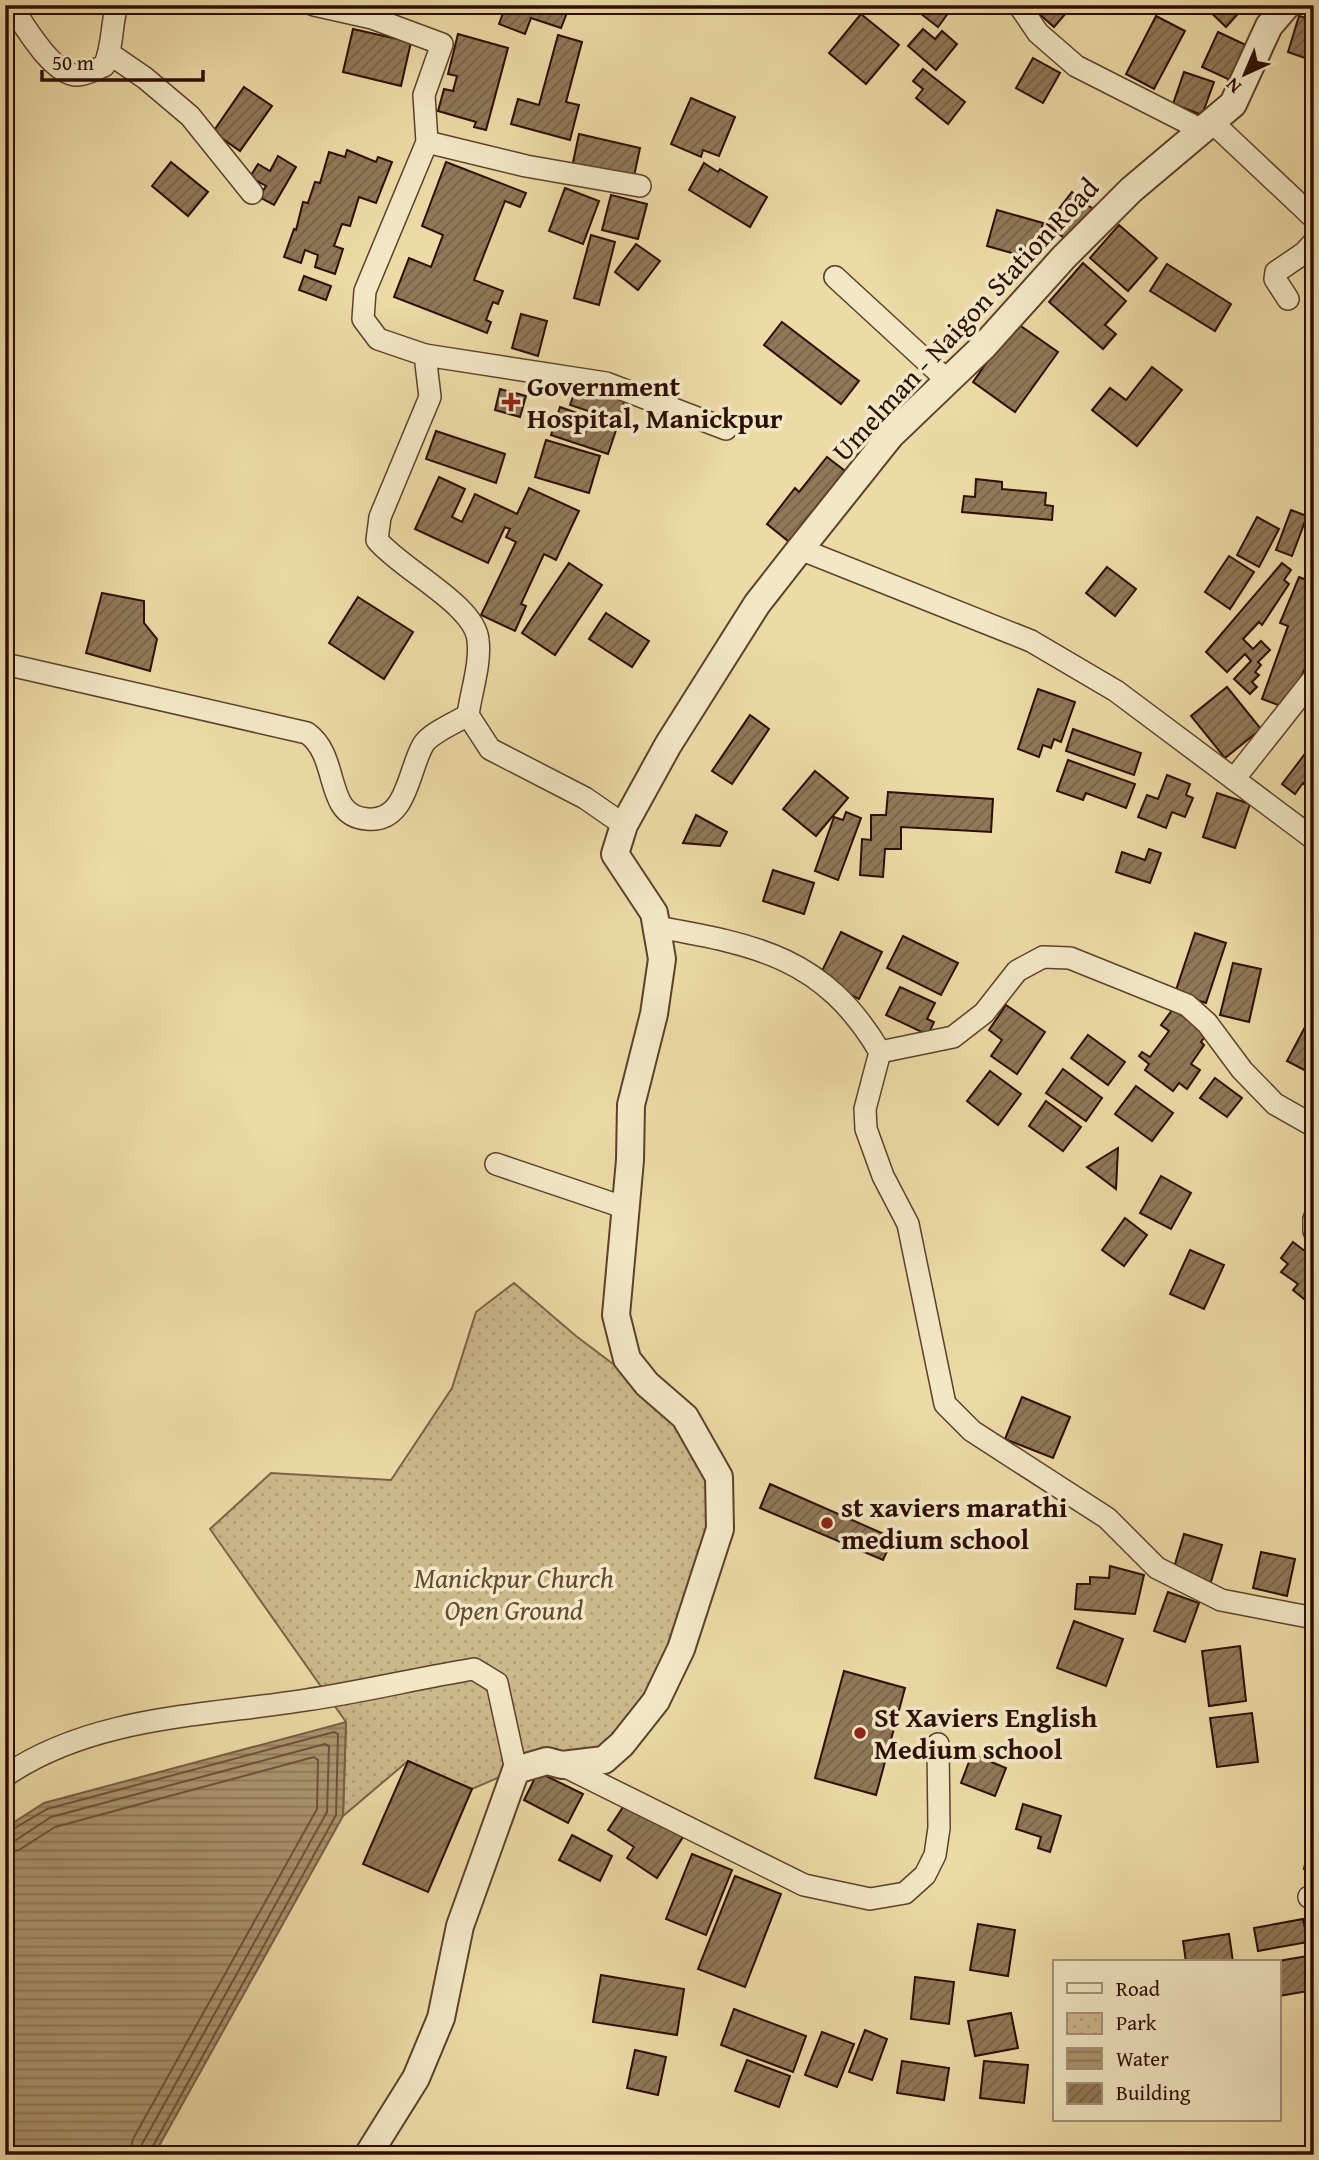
<svg xmlns="http://www.w3.org/2000/svg" width="1319" height="2160" font-family="'Gentium Book Plus',serif">
<style>
.park{fill:url(#park-dots);stroke:#7c6346;stroke-width:2}
.water{fill:url(#water-rules);stroke:#785f43;stroke-width:2}
.lines{fill:none;stroke-linecap:round;stroke-linejoin:round}
.shore{stroke:#6c5238;stroke-width:2}
.building{fill:url(#building-hatch);stroke:#2c0e02;stroke-width:2}
.minor-casing{stroke:#5c412b;stroke-width:24}
.tertiary-casing{stroke:#5c412b;stroke-width:30}
.minor{stroke:#f3e8c6;stroke-width:21}
.tertiary{stroke:#f3e8c6;stroke-width:26}
.poi-dot{fill:#8f2418;stroke:#f3e8c6;stroke-width:2.5}
.labels{text-anchor:middle;stroke-width:7;stroke-linejoin:round;paint-order:stroke}
.street-label{font-size:28px;fill:#2c0e02;stroke:#f3e8c6}
.poi-label{font-size:28px;font-weight:bold;fill:#2c0e02;stroke:#f3e8c6;text-anchor:start}
.park-label{font-size:28px;font-style:italic;fill:#644a32;stroke:#f3e8c6}
</style>
<defs>
<pattern id="park-dots" width="8" height="8" patternUnits="userSpaceOnUse" patternTransform="scale(1.75)"><rect width="8" height="8" fill="#cbb88b"/><path d="M2 2h.1M6 6h.1" fill="none" stroke="#ae9d76" stroke-width="1.8" stroke-linecap="round"/></pattern>
<pattern id="water-rules" width="6" height="5" patternUnits="userSpaceOnUse" patternTransform="scale(1.75)"><rect width="6" height="5" fill="#ab956f"/><path d="M0 2.5h6" fill="none" stroke="#8b7859"/></pattern>
<pattern id="building-hatch" width="6" height="6" patternUnits="userSpaceOnUse" patternTransform="scale(1.75)"><rect width="6" height="6" fill="#907958"/><path d="M-1 1l2-2M0 6l6-6M5 7l2-2" fill="none" stroke="#766247"/></pattern>
</defs>
<rect width="100%" height="100%" fill="#ecdba7"/>
<filter id="stains"><feTurbulence type="fractalNoise" baseFrequency=".00286" numOctaves="4"/><feColorMatrix values="0 0 0 0 .2 0 0 0 0 .09 0 0 0 0 .02 0 0 0 .5 -.17"/></filter>
<radialGradient id="worn" r=".72"><stop offset=".6" stop-color="#630" stop-opacity="0"/><stop offset="1" stop-color="#630" stop-opacity=".3"/></radialGradient>
<path class="park" d="M514,1283L576,1336L645,1388L725,1476L676,1645L604,1759L516,1770L472,1789L408,1761L343,1816L346,1722L210,1529L271,1473L391,1480L452,1388L476,1312Z"/>
<path class="water" d="M346,1722L343,1816L154,2155H5V1828L44,1803Z"/>
<g class="lines">
<g class="shore">
<path d="M5,1834L47,1809L334,1732L338,1734L336,1815L148,2155"/>
<path d="M5,1842L16,1840L51,1817L325,1744L329,1746L327,1812L142,2144L140,2155"/>
<path d="M5,1853L19,1850L55,1827L314,1757L318,1760L317,1809L133,2139L129,2155"/>
</g>
</g>
<g class="building">
<path d="M506,5H570L561,28L531,18L525,34L499,24Z"/>
<path d="M918,5H954L938,27L915,9Z"/>
<path d="M1029,5H1073L1054,27Z"/>
<path d="M1203,5H1246L1226,27Z"/>
<path d="M861,14L899,45L866,84L829,53Z"/>
<path d="M1156,16L1185,31L1154,89L1126,74Z"/>
<path d="M1299,16L1314,20V61L1288,52Z"/>
<path d="M353,29L411,42L401,86L343,72Z"/>
<path d="M923,29L935,39L942,31L957,44L936,70L908,46Z"/>
<path d="M1218,32L1246,45L1230,80L1202,67Z"/>
<path d="M458,34L508,48L486,130L474,127L476,122L438,111L444,89L453,91L457,76L448,74Z"/>
<path d="M558,35L582,42L566,102L579,105L570,140L511,124L518,99L539,105Z"/>
<path d="M1033,58L1060,73L1043,103L1016,88Z"/>
<path d="M923,69L965,102L948,124L916,98L923,89L913,81Z"/>
<path d="M1184,72L1214,82L1202,115L1173,104Z"/>
<path d="M244,87L272,106L240,151L213,132Z"/>
<path d="M691,98L735,117L719,156L703,150L701,157L671,144Z"/>
<path d="M579,134L640,148L633,181L572,167Z"/>
<path d="M347,150L376,162L378,157L392,162L376,203L359,197L350,226L342,224L334,246L343,249L335,274L315,267L318,255L305,250L301,263L284,257L294,229L296,230L303,202L308,203L315,182L320,183L329,152L345,157Z"/>
<path d="M278,156L296,167L274,205L259,197L266,186L250,177L258,164L270,171Z"/>
<path d="M171,162L208,192L188,216L152,186Z"/>
<path d="M446,162L526,193L520,207L505,201L474,280L503,291L498,304L493,302L486,320L491,322L487,333L394,297L409,258L431,267L443,235L422,226Z"/>
<path d="M704,163L718,172L720,169L767,197L750,227L689,190Z"/>
<path d="M565,188L599,201L583,244L549,231Z"/>
<path d="M1072,192L1094,210L1069,242L1047,224Z"/>
<path d="M611,195L647,204L638,239L602,230Z"/>
<path d="M997,210L1043,223L1033,259L987,246Z"/>
<path d="M1119,225L1157,258L1128,291L1090,258Z"/>
<path d="M591,235L615,242L599,305L574,298Z"/>
<path d="M636,244L660,261L638,290L615,272Z"/>
<path d="M1083,263L1126,301L1105,325L1116,334L1103,349L1049,302Z"/>
<path d="M1167,264L1231,304L1215,331L1150,291Z"/>
<path d="M304,276L331,286L326,300L299,290Z"/>
<path d="M521,314L547,321L538,356L512,348Z"/>
<path d="M782,322L859,381L841,404L764,345Z"/>
<path d="M1015,322L1058,352L1015,412L973,382Z"/>
<path d="M1152,367L1182,390L1137,446L1092,410L1110,388L1126,400Z"/>
<path d="M578,383L625,399L618,421L570,405Z"/>
<path d="M500,389L526,396L520,417L495,410Z"/>
<path d="M560,407L617,427L608,454L551,435Z"/>
<path d="M436,431L505,454L496,483L426,459Z"/>
<path d="M546,440L600,456L589,493L535,477Z"/>
<path d="M827,457L849,474L793,545L767,524L795,488L799,492Z"/>
<path d="M439,477L465,489L452,517L462,522L475,494L517,514L529,488L579,511L556,560L544,554L521,604L526,606L515,631L481,615L516,542L506,537L510,529L505,527L488,563L415,529Z"/>
<path d="M976,479L1002,482V489L1046,493L1045,505L1053,506L1052,520L962,512L964,496L975,497Z"/>
<path d="M1291,510L1307,516L1292,556L1276,550Z"/>
<path d="M1257,517L1279,529L1259,567L1237,555Z"/>
<path d="M1229,556L1254,572L1230,609L1205,592Z"/>
<path d="M569,563L602,585L555,655L522,633Z"/>
<path d="M1282,563L1291,570L1284,580L1289,584L1262,625L1259,622L1243,639L1253,649L1261,641L1270,650L1258,662L1261,665L1255,672L1259,675L1252,682L1257,687L1250,694L1234,679L1251,661L1245,654L1227,672L1206,652Z"/>
<path d="M1107,567L1136,589L1115,616L1086,593Z"/>
<path d="M1299,577L1314,583V663L1308,661L1292,700L1285,697L1281,706L1262,699L1288,626L1280,623Z"/>
<path d="M102,593L144,601V623L157,639L150,671L86,653Z"/>
<path d="M358,597L413,632L384,679L329,643Z"/>
<path d="M606,613L649,641L632,667L589,639Z"/>
<path d="M1227,687L1261,729L1225,758L1191,716Z"/>
<path d="M1038,689L1075,702L1061,742L1054,739L1051,748L1043,745L1039,757L1018,749Z"/>
<path d="M750,715L769,729L732,784L712,771Z"/>
<path d="M1073,729L1141,753L1134,775L1066,751Z"/>
<path d="M1314,742V779L1307,787L1303,783L1295,794L1282,784Z"/>
<path d="M1068,760L1135,784L1126,808L1086,793L1083,800L1057,791Z"/>
<path d="M815,771L848,798L816,836L783,809Z"/>
<path d="M1167,775L1190,784L1186,795L1193,798L1185,817L1172,812L1166,828L1138,817L1147,795L1158,799Z"/>
<path d="M888,792L993,799L991,832L901,827V849H885L883,877L860,875L862,839L871,840V815H886Z"/>
<path d="M1217,793L1250,804L1235,848L1203,837Z"/>
<path d="M846,812L861,818L838,880L815,871L834,817L843,820Z"/>
<path d="M696,815L727,832L720,846L683,843Z"/>
<path d="M1149,849L1161,853L1150,883L1116,872L1122,852L1145,860Z"/>
<path d="M773,870L814,883L804,914L763,901Z"/>
<path d="M841,932L882,952L859,999L818,979Z"/>
<path d="M1195,933L1226,943L1206,1003L1175,993Z"/>
<path d="M903,936L958,963L941,995L887,968Z"/>
<path d="M1233,963L1261,969L1249,1022L1220,1015Z"/>
<path d="M900,987L935,1003L927,1019L934,1022L928,1035L886,1015Z"/>
<path d="M1006,1005L1045,1032L1017,1074L991,1056L1002,1040L989,1030Z"/>
<path d="M1173,1009L1207,1034L1201,1042L1204,1045L1191,1064L1200,1070L1187,1089L1179,1083L1173,1091L1145,1070L1149,1064L1139,1056L1142,1052L1150,1057L1169,1031L1161,1025Z"/>
<path d="M1314,1010V1075L1287,1061Z"/>
<path d="M1088,1035L1125,1062L1108,1085L1071,1058Z"/>
<path d="M1063,1069L1102,1098L1086,1121L1046,1093Z"/>
<path d="M990,1071L1021,1094L998,1125L967,1101Z"/>
<path d="M1215,1078L1242,1098L1227,1117L1200,1098Z"/>
<path d="M1136,1086L1173,1113L1152,1141L1115,1114Z"/>
<path d="M1046,1101L1081,1127L1063,1151L1029,1126Z"/>
<path d="M1118,1148L1116,1189L1087,1167Z"/>
<path d="M1161,1176L1191,1193L1171,1229L1140,1213Z"/>
<path d="M1125,1218L1147,1235L1124,1266L1102,1250Z"/>
<path d="M1293,1242L1314,1258V1295L1309,1292L1304,1299L1293,1290L1298,1284L1281,1272L1288,1264L1281,1258Z"/>
<path d="M1190,1250L1224,1265L1204,1309L1170,1294Z"/>
<path d="M1022,1397L1070,1417L1053,1458L1005,1439Z"/>
<path d="M770,1484L893,1538L883,1560L760,1508Z"/>
<path d="M1184,1534L1222,1545L1210,1585L1172,1574Z"/>
<path d="M1261,1552L1295,1559L1287,1596L1253,1588Z"/>
<path d="M1110,1566L1144,1575L1135,1614L1075,1609L1077,1584H1090V1577L1109,1578Z"/>
<path d="M1168,1592L1199,1603L1185,1642L1154,1631Z"/>
<path d="M1074,1621L1123,1639L1106,1686L1057,1668Z"/>
<path d="M1240,1646L1246,1701L1209,1706L1202,1651Z"/>
<path d="M844,1671L905,1688L876,1795L815,1778Z"/>
<path d="M1252,1713L1258,1762L1217,1767L1210,1718Z"/>
<path d="M972,1754L1006,1768L995,1796L961,1783Z"/>
<path d="M408,1761L472,1789L428,1892L363,1864Z"/>
<path d="M538,1772L583,1794L568,1823L524,1800Z"/>
<path d="M627,1801L683,1837L657,1878L627,1858L634,1847L608,1830Z"/>
<path d="M1023,1804L1061,1816L1050,1852L1038,1848L1041,1837L1016,1829Z"/>
<path d="M1312,1831H1314V1871L1304,1869Z"/>
<path d="M572,1835L612,1856L600,1881L559,1860Z"/>
<path d="M692,1854L732,1870L706,1935L666,1919Z"/>
<path d="M735,1876L781,1894L745,1987L698,1969Z"/>
<path d="M1303,1919L1308,1942L1258,1951L1254,1928Z"/>
<path d="M978,1924L1015,1930L1008,1976L970,1970Z"/>
<path d="M1229,1934L1233,1962H1186L1183,1941Z"/>
<path d="M1314,1955V1990L1279,1996V1962H1272Z"/>
<path d="M601,1975L684,1989L677,2035L593,2022Z"/>
<path d="M915,1977L954,1982L949,2024L911,2019Z"/>
<path d="M734,2009L806,2036L793,2072L721,2045Z"/>
<path d="M1011,2013L1018,2048L975,2056L968,2021Z"/>
<path d="M865,2030L887,2039L872,2080L849,2072Z"/>
<path d="M822,2032L854,2044L837,2087L805,2075Z"/>
<path d="M635,2050L666,2057L658,2095L627,2088Z"/>
<path d="M747,2060L790,2076L779,2107L735,2091Z"/>
<path d="M902,2061L949,2068L944,2100L897,2093Z"/>
<path d="M984,2061L1028,2065L1024,2103L980,2098Z"/>
</g>
<g class="lines">
<g class="minor-casing">
<g id="minor">
<path d="M11,5C23,24 53,76 78,75C86,75 96,69 104,66C113,48 111,25 117,5"/>
<path d="M314,5L372,18L442,44L424,95L427,142L365,291L363,319L378,339L425,355L430,397L380,517L377,540C402,570 475,605 478,640C481,664 471,692 468,715L490,749L585,798L624,825"/>
<path d="M1019,5L1038,33L1076,66L1202,130"/>
<path d="M110,54L145,78L190,116L252,193"/>
<path d="M1212,122L1314,218"/>
<path d="M427,142L526,166L640,186"/>
<path d="M835,277L948,381"/>
<path d="M1288,299L1275,279L1276,272L1304,253L1314,242"/>
<path d="M425,355L606,383L726,429"/>
<path d="M800,549L1031,641L1116,691L1314,839"/>
<path d="M5,664L307,733C341,757 323,816 367,819C407,823 408,771 423,745C430,733 455,723 468,715"/>
<path d="M1234,779L1314,678"/>
<path d="M657,927C757,945 824,957 880,1052L865,1109L866,1129L883,1176L908,1224L945,1404L972,1431L1107,1518L1157,1568L1221,1600L1314,1618"/>
<path d="M880,1052L953,1037L984,1013L1017,971L1043,957L1070,958L1187,1005L1207,1023L1242,1070L1275,1104L1314,1126"/>
<path d="M496,1164L626,1208"/>
<path d="M1314,1219V1231"/>
<path d="M562,1765L804,1885L870,1899L905,1893L925,1875L935,1855L939,1828L938,1744"/>
<path d="M5,1776C92,1716 205,1716 306,1700C362,1692 418,1678 474,1669L497,1683L516,1770"/>
<path d="M1309,1897L1314,1899"/>
</g>
</g>
<g class="tertiary-casing">
<path id="tertiary" d="M368,2155L416,2078L441,2018L460,1926L516,1770L547,1761L562,1765L604,1760L622,1744L656,1701L681,1649L720,1529L719,1477L685,1417L647,1384L627,1359L616,1315L630,1160L631,1105L654,1014L662,959L654,913L615,854L624,825L668,745L757,604L800,549L891,435L984,346L1064,257L1131,190L1233,104L1269,26L1287,5"/>
</g>
<use href="#minor" class="minor"/>
<use href="#tertiary" class="tertiary"/>
</g>
<g class="poi-dot">
<path d="M507.5 391.5h7v7h7v7h-7v7h-7v-7h-7v-7h7z"/>
<circle cx="827" cy="1523" r="7"/>
<circle cx="860" cy="1733" r="7"/>
</g>
<g class="labels">
<g class="street-label">
<text transform="translate(965 319) rotate(-47)" y="10">Umelman - Naigon Station Road</text>
</g>
<g class="poi-label">
<text x="527" y="396">Government<tspan x="527" dy="32">Hospital, Manickpur</tspan></text>
<text x="841" y="1517">st xaviers marathi<tspan x="841" dy="32">medium school</tspan></text>
<text x="874" y="1727">St Xaviers English<tspan x="874" dy="32">Medium school</tspan></text>
</g>
<g class="park-label">
<text x="514" y="1588">Manickpur Church<tspan x="514" dy="32">Open Ground</tspan></text>
</g>
</g>
<rect width="1319" height="2160" fill="none" stroke="#ecdba7" stroke-width="28"/>
<rect x="7" y="7" width="1305" height="2146" fill="none" stroke="#2c0e02" stroke-width="3.5"/>
<rect x="14" y="14" width="1291" height="2132" fill="none" stroke="#2c0e02" stroke-width="2"/>
<rect x="1053" y="1960" width="228" height="161" fill="#f3e8c6" stroke="#a39178" stroke-width="2"/>
<rect x="1067" y="1983" width="35" height="10" fill="#f3e8c6" stroke="#a39178" stroke-width="2"/>
<text x="1116" y="1996" font-size="21" fill="#2c0e02">Road</text>
<rect x="1067" y="2013" width="35" height="21" fill="url(#park-dots)" stroke="#a39178" stroke-width="2"/>
<text x="1116" y="2030" font-size="21" fill="#2c0e02">Park</text>
<rect x="1067" y="2048" width="35" height="21" fill="url(#water-rules)" stroke="#a39178" stroke-width="2"/>
<text x="1116" y="2066" font-size="21" fill="#2c0e02">Water</text>
<rect x="1067" y="2083" width="35" height="21" fill="url(#building-hatch)" stroke="#a39178" stroke-width="2"/>
<text x="1116" y="2100" font-size="21" fill="#2c0e02">Building</text>
<g transform="translate(1245 74) rotate(224)" stroke="#f3e8c6" stroke-width="5" paint-order="stroke">
<path d="M0-5L12 26L0 18L-12 26Z" fill="#2c0e02"/>
<text y="-10" font-size="19" font-weight="bold" text-anchor="middle" fill="#2c0e02">N</text>
</g>
<path d="M42 70v10h161v-10" fill="none" stroke="#2c0e02" stroke-width="3.5"/>
<text x="52" y="70" font-size="21" fill="#2c0e02" stroke="#f3e8c6" stroke-width="5" paint-order="stroke">50 m</text>
<rect width="100%" height="100%" filter="url(#stains)"/>
<rect width="100%" height="100%" fill="url(#worn)"/>
</svg>
